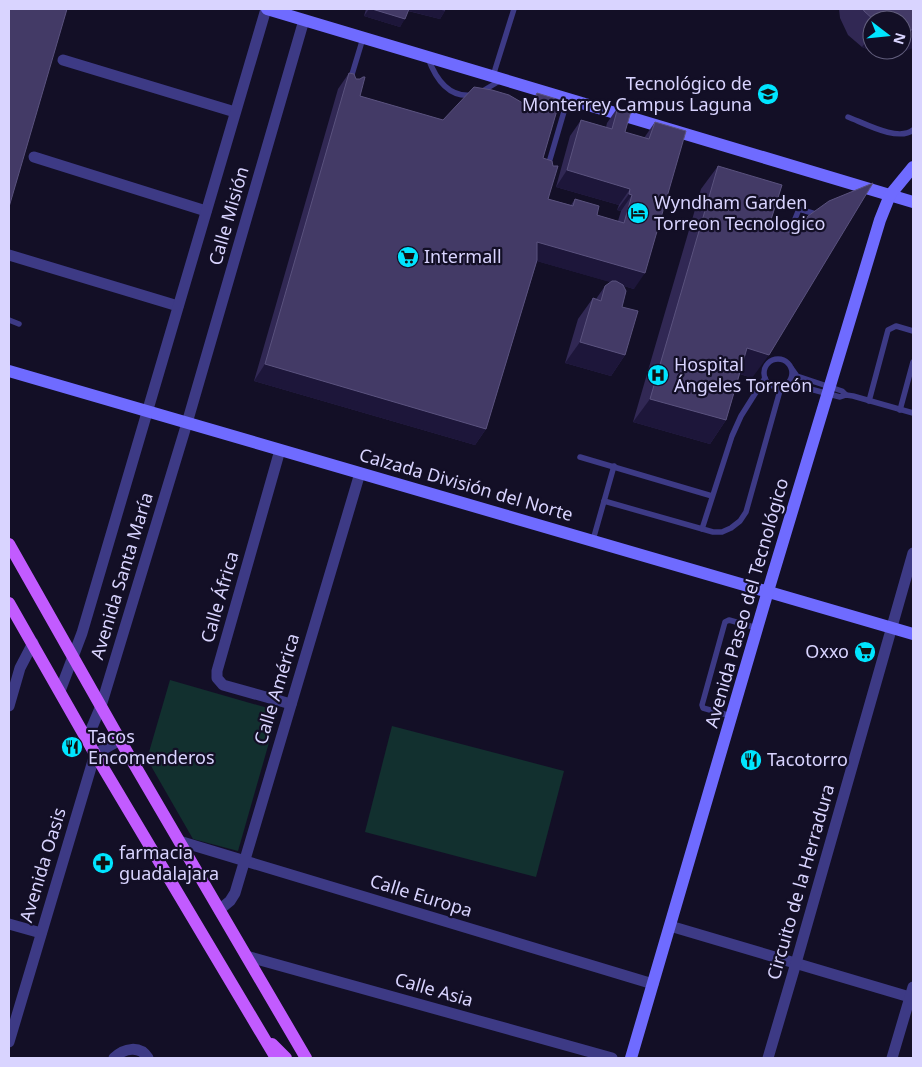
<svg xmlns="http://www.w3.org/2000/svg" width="922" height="1067" font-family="'Noto Sans',sans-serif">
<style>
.green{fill:#12302f}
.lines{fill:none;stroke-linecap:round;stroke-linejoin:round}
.service{stroke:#3d3a85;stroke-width:5.5}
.minor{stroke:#3d3a85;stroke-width:11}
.secondary{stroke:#6f6bff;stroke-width:12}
.primary{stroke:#c25bff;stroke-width:12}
.wall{fill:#312854;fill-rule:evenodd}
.shaded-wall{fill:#1d163a}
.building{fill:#433a66;stroke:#5a527e}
.labels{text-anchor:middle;stroke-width:4.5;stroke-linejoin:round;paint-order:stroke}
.poi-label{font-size:18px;fill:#d9d4ff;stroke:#130f26;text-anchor:start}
.street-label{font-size:18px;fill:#d9d4ff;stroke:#130f26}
</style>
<rect width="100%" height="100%" fill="#130f26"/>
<g class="green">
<path d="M170,680L278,711L238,851L193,839L147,759Z"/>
<path d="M392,726L564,771L536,877L365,832Z"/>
</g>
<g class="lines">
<g class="service">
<path d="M428,58C435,77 448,98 472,95"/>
<path d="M493,76L514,9"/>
<path d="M350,81L363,38"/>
<path d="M481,92L501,80"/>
<path d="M848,117C864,123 898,142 913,130"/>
<path d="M548,166L568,98"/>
<path d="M787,239L799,209L819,215"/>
<path d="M9,320L19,324"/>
<circle cx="778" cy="373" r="14"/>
<path d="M792,369L797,376L842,391L846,395"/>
<path d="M788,383L840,397L846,395L853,396L913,413"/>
<path d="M869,401L888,330L896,326L913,331"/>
<path d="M900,410L913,362"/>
<path d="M580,457L712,496"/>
<path d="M604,501L713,532H722L731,528L740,521L746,512L781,387"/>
<path d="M702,529L732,436L741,416L765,378"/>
<path d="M593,540L614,466"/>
<path d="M731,716L703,708L702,705L725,622L729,620L757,628"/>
</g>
<g class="minor">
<path d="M63,60L235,112"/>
<path d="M34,157L206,211"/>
<path d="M9,255L178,306"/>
<path d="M280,450L217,671V678L223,685L291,704"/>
<path d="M60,691L82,633L266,9"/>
<path d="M9,706L20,668L33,643"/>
<path d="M87,739L101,706L187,423L304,20"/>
<path d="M179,841L653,984"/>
<path d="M219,910L230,901L235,893L360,473"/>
<path d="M9,924L41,933"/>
<path d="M670,926L913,998"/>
<path d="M246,956L612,1058"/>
<path d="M9,1042L95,754L120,740"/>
<path d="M114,1058C124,1048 140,1045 148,1058"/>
<path d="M768,1058L796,963L913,553"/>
<path d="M892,1058L913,987"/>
</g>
<g class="secondary">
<path d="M267,9L913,202"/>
<path d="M9,371L913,634"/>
<path d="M631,1058L768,591L880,220L890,195L913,167"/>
</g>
<g class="primary">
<path d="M9,544L120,740L306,1058"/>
<path d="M9,603L95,754L276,1058"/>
<path d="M272,1044L286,1058"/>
</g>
</g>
<g class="wall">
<path d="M366,9H446L440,19L408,11L400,27L364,16Z"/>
<path d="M839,9H913L898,54H879L862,47L848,35L840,18ZM872,20H902L872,50Z"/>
<path d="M349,73L360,96L443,120L528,106L537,93L543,158L548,199L571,205L575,199L597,215L618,221L621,211L617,210L619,205L556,187L570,136L581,120L606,127L607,123L618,107L625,132L644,138L655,122L634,289L624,286L622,307L625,355L611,376L565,363L578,319L593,298L596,299L605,286L611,282L537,261L486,429L475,445L254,381L338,89Z"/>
<path d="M718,166L769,226L752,378L740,374L726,420L710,444L633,422L701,189Z"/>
</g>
<g class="shaded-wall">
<path d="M369,9H372L405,19L400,27L364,16Z"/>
<path d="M406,9H438L445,11L440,19L405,10Z"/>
<path d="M902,30H913V48L898,54H879L862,47L872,33V50H902Z"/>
<path d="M567,170L630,189L619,205L556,187Z"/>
<path d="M629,194L632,195L621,211L617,210Z"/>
<path d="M537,242L645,273L634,289L526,258Z"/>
<path d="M580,342L625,355L611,376L565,363Z"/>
<path d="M747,348L769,355L752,378L731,371Z"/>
<path d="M265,364L486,429L475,445L254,381Z"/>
<path d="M650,399L726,420L710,444L633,422Z"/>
</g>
<g class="building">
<path d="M9,9H67L9,207Z"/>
<path d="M372,9H409L405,19Z"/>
<path d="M863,9H913V30H902V20H874L864,11Z"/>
<path d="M349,73L354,74L356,79H360L363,77H365L360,96L443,120L474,87L492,90L509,95L533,109L537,93L560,100L543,158L552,161L553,166H558L548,199L573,206L575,199L599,206L597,215L624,223L632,195L629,194L630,189L567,170L581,120L612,129L618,107L631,111L625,132L649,139L655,122L686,131L645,273L537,242V260L486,429L265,364Z"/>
<path d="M718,166L782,185L769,226L795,234L808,216L829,201L873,183L769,355L747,348L726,420L650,399Z"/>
<path d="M612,281H616L623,285L626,291L622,307L638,311L625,355L580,342L593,298L601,301L605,286Z"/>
</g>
<defs>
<g id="university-disc" transform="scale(1.125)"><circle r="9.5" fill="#00e5ff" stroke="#130f26"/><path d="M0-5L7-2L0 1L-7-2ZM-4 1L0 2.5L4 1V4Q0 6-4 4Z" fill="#111"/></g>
<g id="hotel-disc" transform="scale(1.125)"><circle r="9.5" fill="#00e5ff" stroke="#130f26"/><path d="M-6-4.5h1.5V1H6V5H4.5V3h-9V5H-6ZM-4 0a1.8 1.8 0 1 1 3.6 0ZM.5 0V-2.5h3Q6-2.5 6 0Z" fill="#111"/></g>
<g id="supermarket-disc" transform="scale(1.125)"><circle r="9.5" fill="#00e5ff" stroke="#130f26"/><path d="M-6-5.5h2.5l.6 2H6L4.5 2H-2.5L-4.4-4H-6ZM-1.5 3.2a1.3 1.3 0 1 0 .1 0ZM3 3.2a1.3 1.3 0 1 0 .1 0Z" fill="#111"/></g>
<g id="hospital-disc" transform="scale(1.125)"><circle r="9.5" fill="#00e5ff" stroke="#130f26"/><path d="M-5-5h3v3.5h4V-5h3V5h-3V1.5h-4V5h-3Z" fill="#111"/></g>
<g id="restaurant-disc" transform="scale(1.125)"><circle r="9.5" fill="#00e5ff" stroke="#130f26"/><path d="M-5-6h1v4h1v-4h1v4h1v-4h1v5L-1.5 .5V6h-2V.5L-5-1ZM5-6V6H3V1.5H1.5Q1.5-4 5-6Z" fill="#111"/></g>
<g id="pharmacy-disc" transform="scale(1.125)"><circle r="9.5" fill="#00e5ff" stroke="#130f26"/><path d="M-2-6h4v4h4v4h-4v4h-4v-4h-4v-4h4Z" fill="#111"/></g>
</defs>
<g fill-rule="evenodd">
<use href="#university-disc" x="768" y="94"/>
<use href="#hotel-disc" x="638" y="213"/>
<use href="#supermarket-disc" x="408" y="257"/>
<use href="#hospital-disc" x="658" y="375"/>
<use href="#supermarket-disc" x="865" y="652"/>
<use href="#restaurant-disc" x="72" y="747"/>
<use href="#restaurant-disc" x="751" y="760"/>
<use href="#pharmacy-disc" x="103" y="863"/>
</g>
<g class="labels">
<g class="poi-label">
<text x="752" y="90" text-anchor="end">Tecnológico de<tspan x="752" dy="21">Monterrey Campus Laguna</tspan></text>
<text x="654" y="209">Wyndham Garden<tspan x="654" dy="21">Torreon Tecnologico</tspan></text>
<text x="424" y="263">Intermall</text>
<text x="674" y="371">Hospital<tspan x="674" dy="21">Ángeles Torreón</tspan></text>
<text x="849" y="658" text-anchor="end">Oxxo</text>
<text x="88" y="743">Tacos<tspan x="88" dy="21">Encomenderos</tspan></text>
<text x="767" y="766">Tacotorro</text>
<text x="119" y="859">farmacia<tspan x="119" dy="21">guadalajara</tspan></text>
</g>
<g class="street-label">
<text transform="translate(229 216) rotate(-74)" y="6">Calle Misión</text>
<text transform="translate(466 485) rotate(16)" y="6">Calzada División del Norte</text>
<text transform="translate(122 576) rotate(-73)" y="6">Avenida Santa María</text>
<text transform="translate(220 597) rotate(-74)" y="6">Calle África</text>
<text transform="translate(747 603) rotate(-74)" y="6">Avenida Paseo del Tecnológico</text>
<text transform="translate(277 689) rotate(-73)" y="6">Calle América</text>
<text transform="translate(43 865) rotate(-73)" y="6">Avenida Oasis</text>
<text transform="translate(801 882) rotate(-74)" y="6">Circuito de la Herradura</text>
<text transform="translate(421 896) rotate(17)" y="6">Calle Europa</text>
<text transform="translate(434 990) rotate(16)" y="6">Calle Asia</text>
</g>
</g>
<rect width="922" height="1067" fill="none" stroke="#d9d4ff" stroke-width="20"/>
<g transform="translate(887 35) rotate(106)"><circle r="24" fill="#130f26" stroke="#625e7d"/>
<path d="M0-4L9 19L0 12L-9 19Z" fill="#00e5ff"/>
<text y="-8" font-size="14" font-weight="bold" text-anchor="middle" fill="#d9d4ff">N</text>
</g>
</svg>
